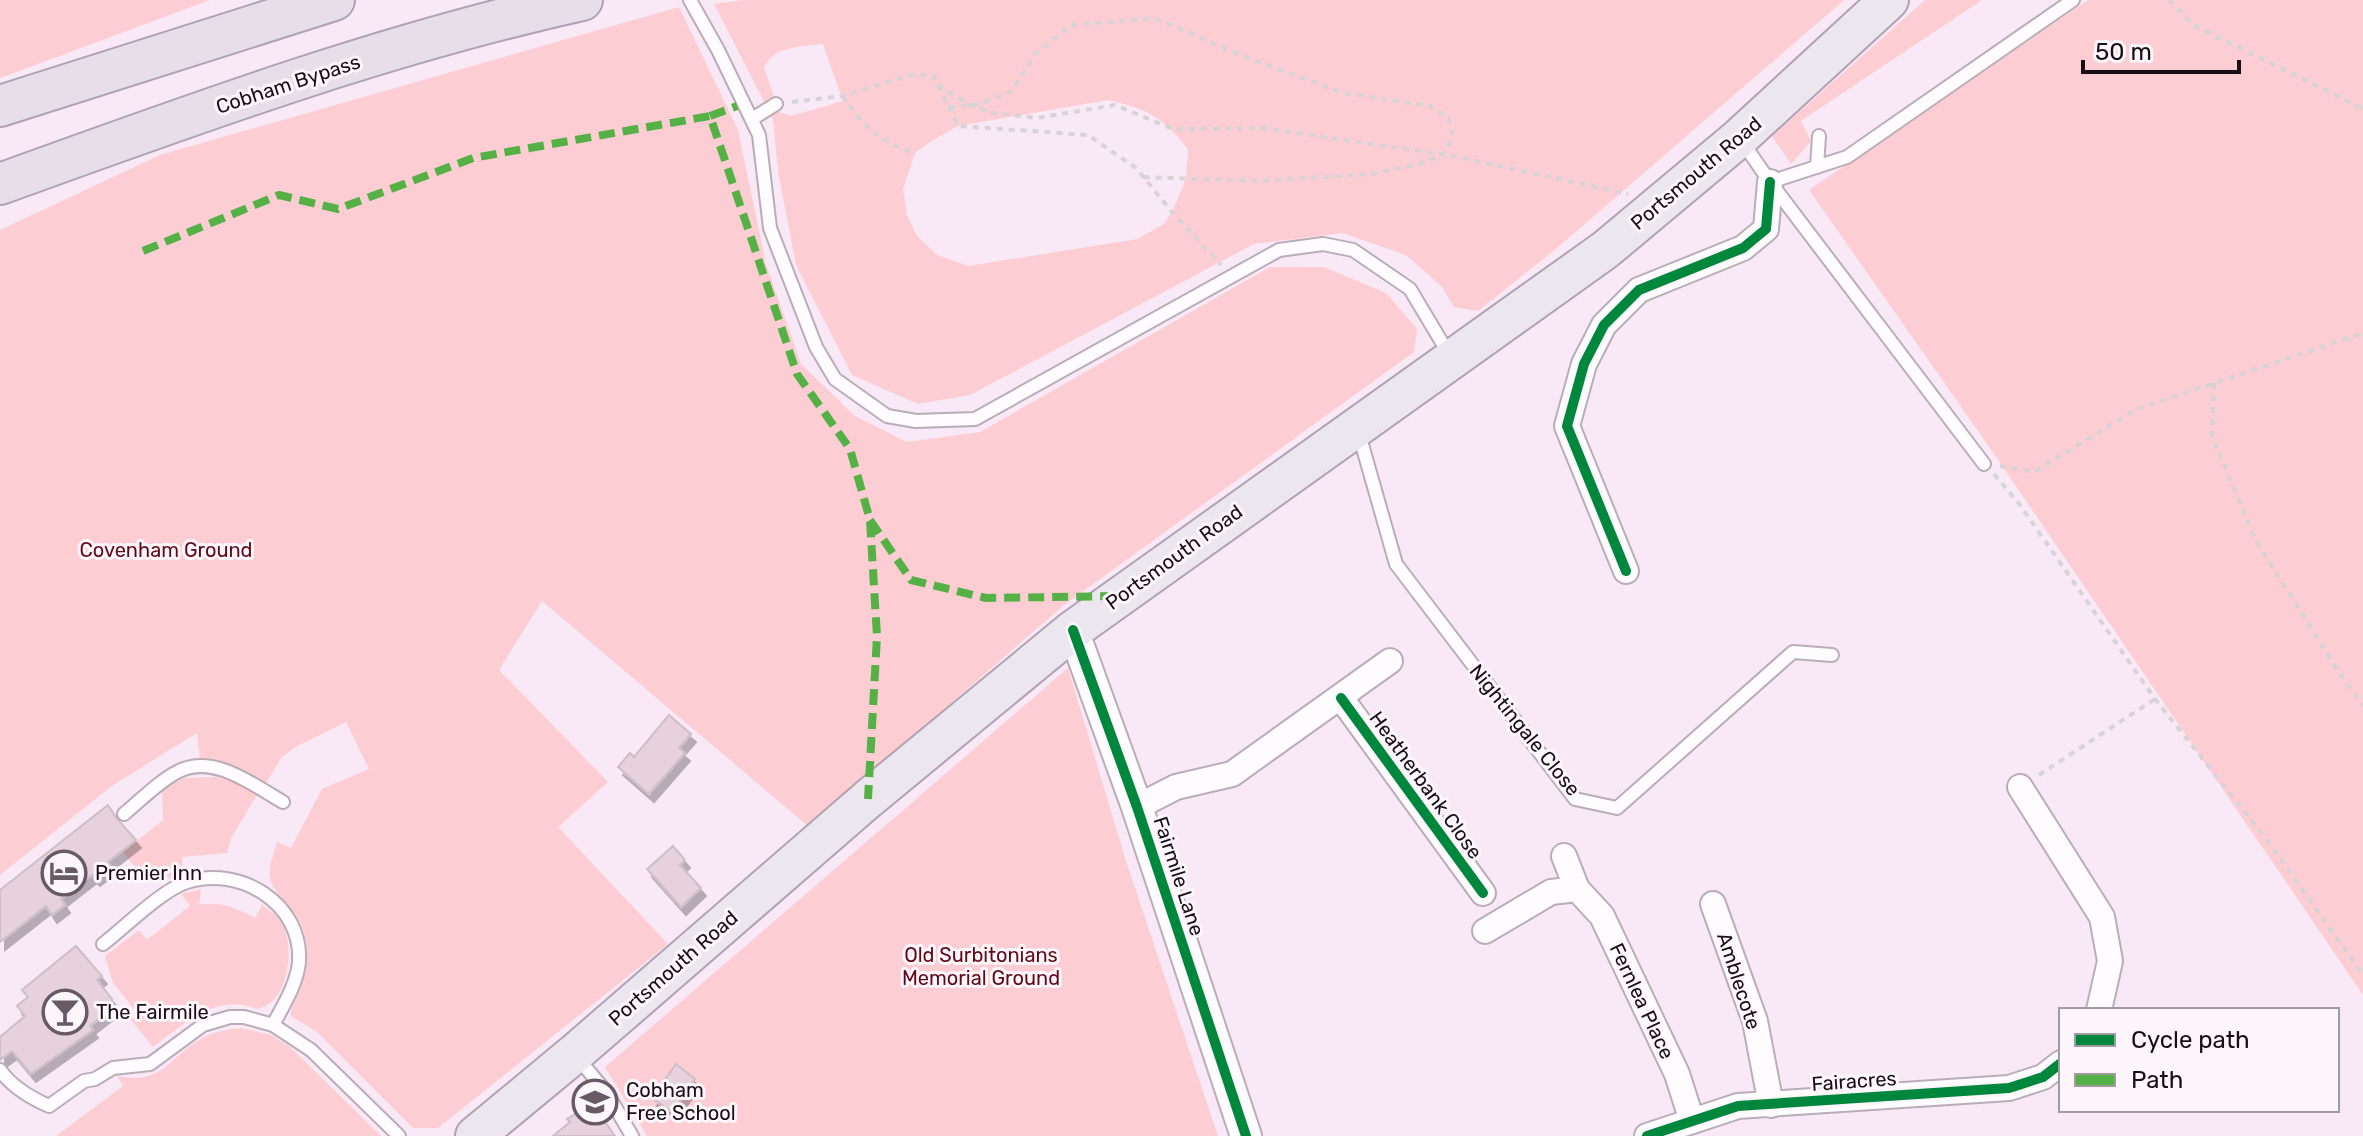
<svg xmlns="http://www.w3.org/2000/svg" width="2363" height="1136" font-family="Rubik,sans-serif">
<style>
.green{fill:#fcced3;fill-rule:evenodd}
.building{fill:#e6d1dc;stroke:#ccbfc7;stroke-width:2;filter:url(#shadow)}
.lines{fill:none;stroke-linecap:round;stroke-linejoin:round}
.service-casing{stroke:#baadb7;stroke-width:16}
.minor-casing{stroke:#baadb7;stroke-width:28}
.tertiary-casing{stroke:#baadb7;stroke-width:34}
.primary-casing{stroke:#b0a2b3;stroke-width:42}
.trunk-casing{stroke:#b0a2b3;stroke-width:44}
.path{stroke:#d7d3d6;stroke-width:4;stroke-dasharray:6 6;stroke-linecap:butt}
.service{stroke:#fefcfe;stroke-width:12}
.minor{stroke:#fefcfe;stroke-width:24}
.tertiary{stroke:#fefcfe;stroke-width:30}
.primary{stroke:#ece6ef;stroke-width:38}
.trunk{stroke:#e6dfea;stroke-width:40}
.quiet{stroke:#55b045;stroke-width:8;stroke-dasharray:16 8;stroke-linecap:butt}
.cycleway-casing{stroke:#fdf7fc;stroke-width:15}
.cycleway{stroke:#00873e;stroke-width:10}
.labels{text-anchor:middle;stroke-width:6;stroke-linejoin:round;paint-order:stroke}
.street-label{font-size:20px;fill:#180e16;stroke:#fdf7fc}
.park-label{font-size:20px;fill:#610917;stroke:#fdf7fc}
.poi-label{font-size:20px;fill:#180e16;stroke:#fdf7fc;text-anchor:start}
</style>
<defs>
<filter id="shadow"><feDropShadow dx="5" dy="8" stdDeviation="0" flood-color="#0004"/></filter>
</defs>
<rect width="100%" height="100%" fill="#f9e8f5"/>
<g class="green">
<path d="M0,0H210L0,78Z"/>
<path d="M743,0H1844L1557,248L1478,311L1454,307L1441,286L1406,255L1342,233L1254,244L970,395L918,404L852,375L796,265L778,171L773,119L714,4ZM823,44L843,101L791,116L779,112L764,67C776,45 800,47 823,44ZM1108,100C1146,108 1164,118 1188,149L1186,179L1172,212L1164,224L1137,239L969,266L937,255L917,236L907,215L903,189L915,153L933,140L958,126Z"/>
<path d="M1925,0H1982L1801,121L1811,141L1791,164L1772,136Z"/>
<path d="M2088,0H2363V995L1992,451L1809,190Z"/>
<path d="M679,7L738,130L766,264L801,364L855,416L907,442L980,432L1270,267H1324L1386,293L1417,329L1414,352L1064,605L809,827L542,601L499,670L608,782L558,827L668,944L438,1128H413L317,1032L291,1016V1010C307,976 317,942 292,910C285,901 273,890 270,879C268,867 274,852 277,842L291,848L322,789L369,769L346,722L295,747L281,758L266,783C244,770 226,759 200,759L197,733L113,785L0,875V230L160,155Z"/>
<path d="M1068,668L1126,861L1218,1136H647L605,1067Z"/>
<path d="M214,777L230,780L257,795L231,838L227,853L182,857L183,873L169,879L160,867L141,875L123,852L163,820L162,790L184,778Z"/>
<path d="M201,889L199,905C220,901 236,908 255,918L262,905C271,911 280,918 284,928C295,952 287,1006 256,1009C218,992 182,1025 153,1047L131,1020L138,1014L113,983L105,956L139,930L147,940L190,906L181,894Z"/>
<path d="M241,1028L271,1035L289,1046L381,1136H56L123,1086L117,1076C162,1085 167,1060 199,1040C211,1032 226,1030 241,1028Z"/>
</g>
<g class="building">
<path d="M669,715L691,734L679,748L685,753L649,794L618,767L630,753L634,757Z"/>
<path d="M108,805L117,819L136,840L108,862L111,866L95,878L92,875L61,899L65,905L52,915L46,906L0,942V890Z"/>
<path d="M673,846L685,860L680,865L701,888L681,907L647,869Z"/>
<path d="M76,946L102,976L97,980L112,999V1009L90,1026L93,1030L31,1074L12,1051L0,1060V1037L25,1016L17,1006L28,997L22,990Z"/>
<path d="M676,1064L695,1079L672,1112L652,1098Z"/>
<path d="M592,1104L615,1136H553L570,1122L567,1119Z"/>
</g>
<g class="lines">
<g class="service-casing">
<g id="service">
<path d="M690,0L718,50L759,135L770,228L816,347L835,379L887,416L916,421L975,419L1279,250L1323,244L1353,250L1410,289L1450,356"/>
<path d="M752,119L776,104"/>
<path d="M1741,140L1770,182L1984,464"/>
<path d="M1817,167L1819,136"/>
<path d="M1770,182L1847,157L2073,0"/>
<path d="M1359,434L1396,564L1575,799L1617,808L1793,652L1832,655"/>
<path d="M124,814C141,800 159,781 179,771C215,754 253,785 283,802"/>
<path d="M103,944C125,927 162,890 187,882C240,865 303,904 299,962C297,984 283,1006 273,1025"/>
<path d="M576,1056L607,1093L632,1136"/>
<path d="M0,1070C12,1087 31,1098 49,1106L84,1081L95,1079L113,1068L150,1064L203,1025L230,1017H244L273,1025L311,1050L399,1136"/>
</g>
</g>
<g class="minor-casing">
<g id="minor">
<path d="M1626,571L1567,426L1584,364L1604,325L1639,290L1743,248L1766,229L1770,182"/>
<path d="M1341,698L1483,893"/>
<path d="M2020,787L2102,917L2110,961L2099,1010"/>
<path d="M1137,807L1176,787L1232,774L1390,661"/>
<path d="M1564,856L1577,889"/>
<path d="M1713,904L1755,1021L1771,1105"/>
<path d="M1485,931L1551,892L1577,889L1602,916L1677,1074L1692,1121"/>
<path d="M1647,1136L1738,1106L2009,1088L2043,1077L2061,1063"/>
</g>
</g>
<g class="tertiary-casing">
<path id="tertiary" d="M1073,630L1137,807L1246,1136"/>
</g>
<g class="primary-casing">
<path id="primary" d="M475,1136L574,1054L868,799L1073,630L1605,250L1739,138L1889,0"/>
</g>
<g class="trunk-casing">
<g id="trunk">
<path d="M0,106L334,0"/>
<path d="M0,184C191,115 383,44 582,0"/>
</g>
</g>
<g class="path">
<path d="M2169,0L2193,25L2363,109"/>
<path d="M938,85L970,105L993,113L1037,118L1115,105L1173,129L1263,128L1459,157L1628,194"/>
<path d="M842,96C863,125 879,142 915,153"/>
<path d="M792,102L842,96L911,75H933L958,126L1088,135L1136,168L1172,212L1221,265"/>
<path d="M949,107L980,104L1012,91L1036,53L1072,25L1154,18L1248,58L1343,93L1430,106L1449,119L1453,137L1443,154L1424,163L1371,174L1261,181L1143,177"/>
<path d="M2214,383L2212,436L2255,539L2336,668L2363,706"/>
<path d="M2000,466L2034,472L2137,409L2363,333"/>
<path d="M1994,474L2020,505L2155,699L2268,841L2363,975"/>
<path d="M2039,775L2155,699"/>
</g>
<use href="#service" class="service"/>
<use href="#minor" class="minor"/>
<use href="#tertiary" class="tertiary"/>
<use href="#primary" class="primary"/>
<use href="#trunk" class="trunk"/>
<g class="quiet">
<path d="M710,116L737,106"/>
<path d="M143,251L279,195L338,209L473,158L710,116L797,374L850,449L870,520L877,636L868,799"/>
<path d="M870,520L911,580L986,598L1121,596"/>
</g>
<g class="cycleway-casing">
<g id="cycleway">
<path d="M1626,571L1567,426L1584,364L1604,325L1639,290L1743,248L1766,229L1770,182"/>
<path d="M1073,630L1137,807L1246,1136"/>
<path d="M1341,698L1483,893"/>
<path d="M1647,1136L1738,1106L2009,1088L2043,1077L2061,1063"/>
</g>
</g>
<use href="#cycleway" class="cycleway"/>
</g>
<defs>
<g id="hotel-ring" transform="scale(2.3)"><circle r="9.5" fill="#fdf7fc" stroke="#675a64" stroke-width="1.5"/><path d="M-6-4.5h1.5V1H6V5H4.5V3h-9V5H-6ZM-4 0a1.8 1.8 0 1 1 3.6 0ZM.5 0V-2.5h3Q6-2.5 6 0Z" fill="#675a64"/></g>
<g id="bar-ring" transform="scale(2.3)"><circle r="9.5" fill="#fdf7fc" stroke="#675a64" stroke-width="1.5"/><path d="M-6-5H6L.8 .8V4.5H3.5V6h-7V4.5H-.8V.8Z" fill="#675a64"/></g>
<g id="school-ring" transform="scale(2.3)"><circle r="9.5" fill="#fdf7fc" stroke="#675a64" stroke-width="1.5"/><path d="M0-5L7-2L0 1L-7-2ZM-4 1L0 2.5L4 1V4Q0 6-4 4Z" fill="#675a64"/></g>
</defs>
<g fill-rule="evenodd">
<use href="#hotel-ring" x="64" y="873"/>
<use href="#bar-ring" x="65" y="1012"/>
<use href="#school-ring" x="595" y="1102"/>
</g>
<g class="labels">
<g class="street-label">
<text transform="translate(288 84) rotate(-18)" y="7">Cobham Bypass</text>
<text transform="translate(1696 173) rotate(-40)" y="7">Portsmouth Road</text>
<text transform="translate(1174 557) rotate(-36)" y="7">Portsmouth Road</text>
<text transform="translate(1525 730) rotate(51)" y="7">Nightingale Close</text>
<text transform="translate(1426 785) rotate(54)" y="7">Heatherbank Close</text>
<text transform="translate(1179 876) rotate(72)" y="7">Fairmile Lane</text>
<text transform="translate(673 968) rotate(-41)" y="7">Portsmouth Road</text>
<text transform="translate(1739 981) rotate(72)" y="7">Amblecote</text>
<text transform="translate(1642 1001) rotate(65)" y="7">Fernlea Place</text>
<text transform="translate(1854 1081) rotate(-4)" y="7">Fairacres</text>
</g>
<g class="park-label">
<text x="166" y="557">Covenham Ground</text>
<text x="981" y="962">Old Surbitonians<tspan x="981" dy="23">Memorial Ground</tspan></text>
</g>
<g class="poi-label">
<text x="95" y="880">Premier Inn</text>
<text x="96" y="1019">The Fairmile</text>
<text x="626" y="1097">Cobham<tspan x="626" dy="23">Free School</tspan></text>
</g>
</g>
<rect x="2059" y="1008" width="280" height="104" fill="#fdf7fc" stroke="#a19aa0" stroke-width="2"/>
<rect x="2075" y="1034" width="40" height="12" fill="#00873e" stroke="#a19aa0" stroke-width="2"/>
<text x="2131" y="1048" font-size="24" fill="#180e16">Cycle path</text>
<rect x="2075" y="1074" width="40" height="12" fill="#55b045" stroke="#a19aa0" stroke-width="2"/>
<text x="2131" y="1088" font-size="24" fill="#180e16">Path</text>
<path d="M2083 60v12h156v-12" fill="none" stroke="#180e16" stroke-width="4"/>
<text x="2095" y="60" font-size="24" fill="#180e16" stroke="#fdf7fc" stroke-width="6" paint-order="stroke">50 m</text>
</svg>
